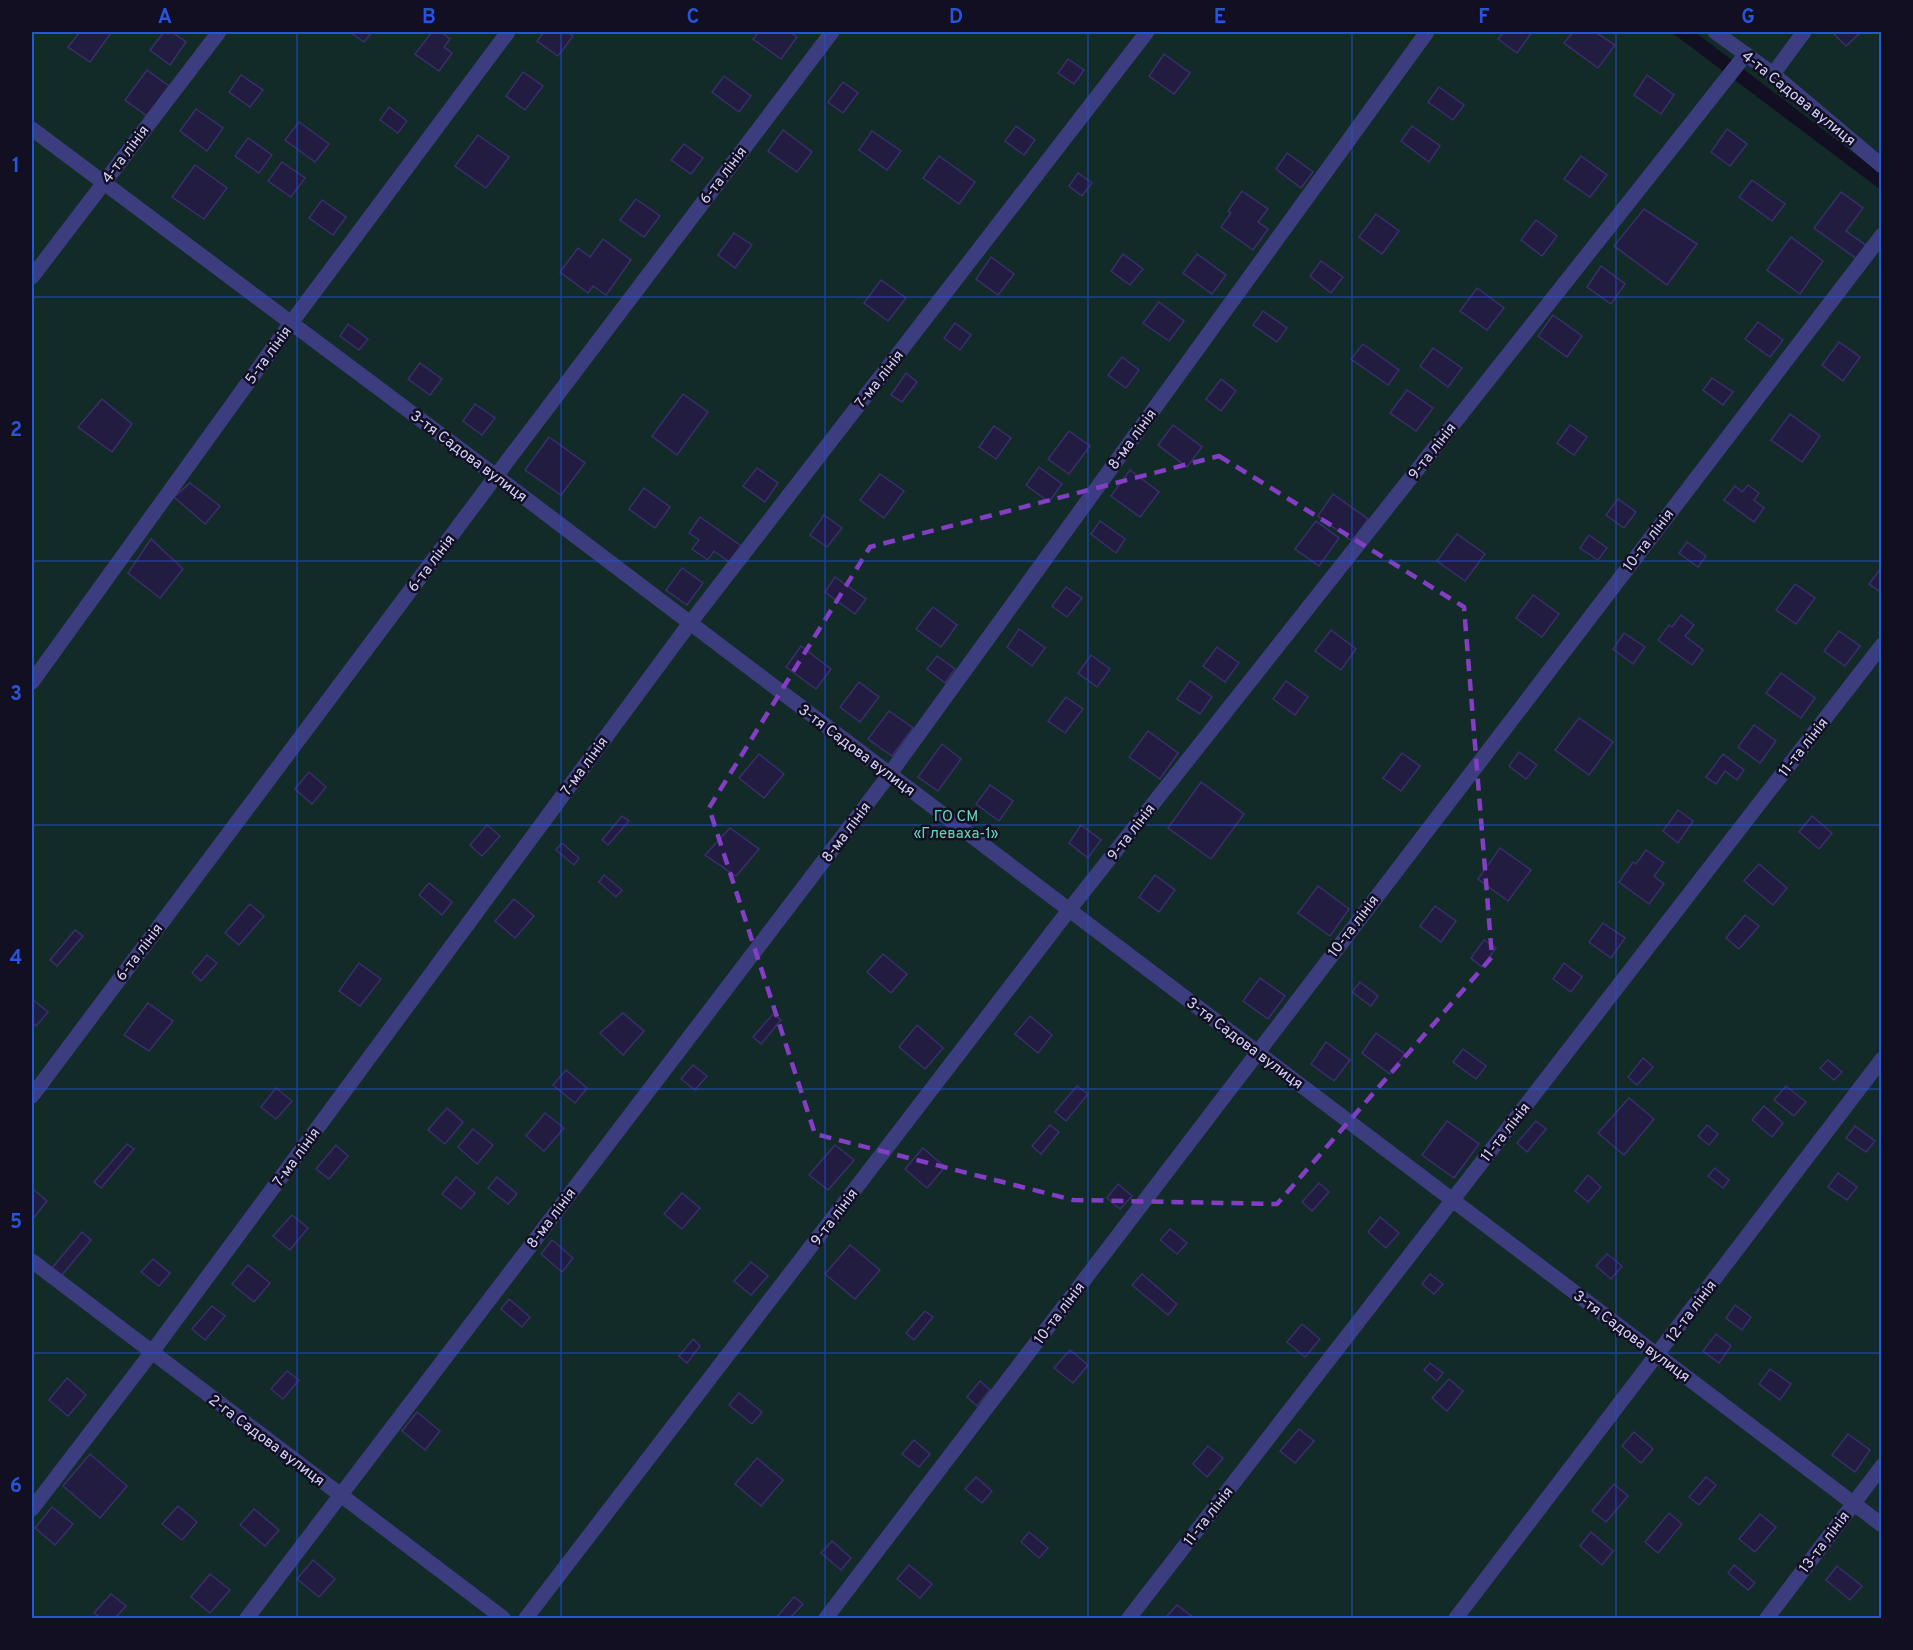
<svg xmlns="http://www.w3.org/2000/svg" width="1913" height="1650" font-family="Overpass,sans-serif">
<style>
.green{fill:#122b29}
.building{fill:#221c41;stroke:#392f6c;stroke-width:1.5}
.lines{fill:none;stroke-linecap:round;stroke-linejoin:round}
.minor{stroke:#3c3d7e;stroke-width:15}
.marked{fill:none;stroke:#843dc5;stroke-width:4.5;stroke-dasharray:12 8;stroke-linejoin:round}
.grid{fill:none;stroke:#2655da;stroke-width:1.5;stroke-opacity:0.55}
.labels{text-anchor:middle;stroke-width:5;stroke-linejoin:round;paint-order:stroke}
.street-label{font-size:15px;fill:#d5d2fc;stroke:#110f21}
.park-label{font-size:15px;fill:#62d8b5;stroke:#110f21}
.neatline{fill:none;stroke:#2655da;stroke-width:2}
.grid-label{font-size:20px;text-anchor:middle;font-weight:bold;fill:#2655da}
</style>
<rect width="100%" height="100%" fill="#110f21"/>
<g class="green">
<path d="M32,32H1671L1881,190V1618H32Z"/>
<path d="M1695,32H1881V174Z"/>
</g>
<g class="building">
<path d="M80,32H109L111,33L90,62L68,47Z"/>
<path d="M164,32H172L186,42L170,65L150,50Z"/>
<path d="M350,32H372L364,42Z"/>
<path d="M432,32H441L450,39L444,47L452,53L439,71L415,54Z"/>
<path d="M544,32H567L573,36L558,56L537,41Z"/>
<path d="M759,32H790L797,37L781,59L753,39Z"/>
<path d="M1504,32H1532L1517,53L1498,39Z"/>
<path d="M1573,32H1595L1615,45L1598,68L1564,43Z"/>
<path d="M1832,32H1861L1846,46Z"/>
<path d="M1164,54L1190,73L1174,94L1149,76Z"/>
<path d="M1068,59L1084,70L1074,84L1058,73Z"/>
<path d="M147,70L169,86L147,116L125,100Z"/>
<path d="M523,72L543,86L525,110L506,96Z"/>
<path d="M241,75L263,90L250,107L229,92Z"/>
<path d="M1647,75L1674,95L1661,114L1634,95Z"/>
<path d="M724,76L751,96L739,112L712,92Z"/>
<path d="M843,82L858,93L843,113L828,102Z"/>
<path d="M1439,87L1464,105L1453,120L1428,102Z"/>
<path d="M389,107L407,121L398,133L380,120Z"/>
<path d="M196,109L223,128L207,151L180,131Z"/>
<path d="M299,122L329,144L315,162L285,140Z"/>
<path d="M1016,126L1035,140L1024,155L1005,141Z"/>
<path d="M1412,126L1440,146L1429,162L1401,141Z"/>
<path d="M1727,129L1747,144L1730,166L1711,152Z"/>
<path d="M783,130L812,152L797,172L768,151Z"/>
<path d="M872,131L901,151L887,170L859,150Z"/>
<path d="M478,135L509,157L486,188L455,166Z"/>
<path d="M248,138L272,155L259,173L235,156Z"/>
<path d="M684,144L703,158L691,174L671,160Z"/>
<path d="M1287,153L1313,172L1301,188L1276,169Z"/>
<path d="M939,156L975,182L959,204L923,178Z"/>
<path d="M1581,156L1607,175L1590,197L1564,179Z"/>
<path d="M282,162L305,178L291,197L268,181Z"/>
<path d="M195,165L227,188L204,219L172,197Z"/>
<path d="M1078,173L1092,183L1082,196L1069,186Z"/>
<path d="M1752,180L1785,204L1772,221L1739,197Z"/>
<path d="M1242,191L1268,209L1258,222L1268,229L1253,250L1221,227L1231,213L1228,211Z"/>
<path d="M1841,192L1863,208L1846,231L1867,246L1857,259L1814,228Z"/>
<path d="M636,199L660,216L644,237L620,220Z"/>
<path d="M322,200L346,217L333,235L309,218Z"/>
<path d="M1644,209L1697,244L1667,285L1614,246Z"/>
<path d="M1376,214L1399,231L1382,254L1359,237Z"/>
<path d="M1536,220L1557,236L1542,256L1521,240Z"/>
<path d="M734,233L752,245L735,268L718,255Z"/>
<path d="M1791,237L1823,261L1800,294L1767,270Z"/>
<path d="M603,239L631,260L606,295L593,286L588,293L560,272L578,248L590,257Z"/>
<path d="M1123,254L1143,269L1130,285L1111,271Z"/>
<path d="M1197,254L1226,275L1212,294L1183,273Z"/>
<path d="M991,257L1014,274L998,295L976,279Z"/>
<path d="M1321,261L1343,277L1331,293L1310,276Z"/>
<path d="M1601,266L1625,284L1611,304L1587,287Z"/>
<path d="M881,280L906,298L888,321L864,303Z"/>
<path d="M1477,288L1504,308L1487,330L1460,311Z"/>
<path d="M1159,302L1184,321L1169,341L1143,323Z"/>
<path d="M1263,311L1287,328L1277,342L1253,325Z"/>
<path d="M1553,315L1582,336L1567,357L1538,336Z"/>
<path d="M1758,322L1783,340L1770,357L1745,339Z"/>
<path d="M955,323L971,335L960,350L944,338Z"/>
<path d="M348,324L368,339L359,350L340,336Z"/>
<path d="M1839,342L1860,357L1843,381L1822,365Z"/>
<path d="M1363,344L1399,370L1388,385L1351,359Z"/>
<path d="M1433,348L1462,368L1448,387L1420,366Z"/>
<path d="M1122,357L1139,370L1126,388L1108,375Z"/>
<path d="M420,363L442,379L430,395L408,379Z"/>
<path d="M906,373L917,382L902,402L891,395Z"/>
<path d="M1712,378L1733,392L1723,405L1703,390Z"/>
<path d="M1221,379L1236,391L1221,411L1206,399Z"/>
<path d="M1407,390L1433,408L1416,431L1390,413Z"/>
<path d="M683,394L708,412L677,455L652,436Z"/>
<path d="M102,399L132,424L112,452L78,427Z"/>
<path d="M475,404L495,418L482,435L463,421Z"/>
<path d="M1790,414L1820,436L1802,462L1771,440Z"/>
<path d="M1173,425L1202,447L1187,467L1158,445Z"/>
<path d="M1570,425L1587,437L1574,455L1557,443Z"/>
<path d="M994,426L1011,438L996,459L979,447Z"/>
<path d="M1069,431L1090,446L1069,474L1048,459Z"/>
<path d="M549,437L585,463L561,495L525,470Z"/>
<path d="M1039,467L1062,484L1049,502L1026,485Z"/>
<path d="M757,468L778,483L765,502L743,486Z"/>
<path d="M1130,470L1159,492L1140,517L1111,496Z"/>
<path d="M880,474L904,491L884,518L860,500Z"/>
<path d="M190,483L220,506L205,524L174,497Z"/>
<path d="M1748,485L1759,493L1754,500L1764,508L1754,522L1724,500L1735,486L1742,492Z"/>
<path d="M644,488L670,507L655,528L629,509Z"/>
<path d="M1333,494L1368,519L1352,541L1318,516Z"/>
<path d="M1618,499L1636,512L1624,528L1606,515Z"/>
<path d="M824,515L842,528L827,547L810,535Z"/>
<path d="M700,517L744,548L732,564L714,551L708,560L692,549L699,540L689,533Z"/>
<path d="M1100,521L1125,539L1116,553L1091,534Z"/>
<path d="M1316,521L1339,538L1319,566L1295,549Z"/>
<path d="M1457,534L1485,554L1465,581L1437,561Z"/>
<path d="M1589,535L1607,548L1598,560L1580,548Z"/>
<path d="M151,539L183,569L160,598L128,573Z"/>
<path d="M1687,542L1706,556L1698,567L1679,553Z"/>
<path d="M1882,567V593L1869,584Z"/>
<path d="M682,568L703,583L687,605L666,590Z"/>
<path d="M835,577L866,599L855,614L825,592Z"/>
<path d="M1795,584L1815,598L1796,624L1776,610Z"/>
<path d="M1066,587L1082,598L1067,617L1052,606Z"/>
<path d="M1533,595L1559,614L1542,637L1516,618Z"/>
<path d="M933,607L957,625L941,647L916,629Z"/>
<path d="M1681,615L1694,625L1685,636L1703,650L1692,665L1658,640L1669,625L1672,627Z"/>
<path d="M1019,629L1045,648L1032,666L1007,647Z"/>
<path d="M1331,630L1356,649L1341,670L1315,651Z"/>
<path d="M1839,631L1860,646L1845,666L1824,651Z"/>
<path d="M1624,633L1645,647L1633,664L1613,649Z"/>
<path d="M801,646L831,669L816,689L786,667Z"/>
<path d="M1217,647L1239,663L1225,682L1203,666Z"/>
<path d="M1091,655L1110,669L1097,687L1078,673Z"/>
<path d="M937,656L955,669L945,683L927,669Z"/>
<path d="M1781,673L1815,698L1801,718L1766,693Z"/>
<path d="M1190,681L1212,697L1200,714L1177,699Z"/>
<path d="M1286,681L1308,697L1295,715L1273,699Z"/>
<path d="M859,682L879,697L860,722L840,707Z"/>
<path d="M1066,697L1083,709L1065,733L1048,721Z"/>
<path d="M889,711L913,728L892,756L868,739Z"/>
<path d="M1579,718L1613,742L1589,775L1555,750Z"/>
<path d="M1754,725L1776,741L1760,763L1738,747Z"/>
<path d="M1148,731L1178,753L1160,779L1129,757Z"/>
<path d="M942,744L961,759L938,791L918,777Z"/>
<path d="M1519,752L1537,765L1526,779L1509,766Z"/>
<path d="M1402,753L1420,766L1401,791L1383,778Z"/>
<path d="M759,754L784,774L764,798L739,778Z"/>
<path d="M1723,754L1744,770L1737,780L1725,771L1716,784L1706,777Z"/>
<path d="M309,772L326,787L312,804L295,789Z"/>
<path d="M1201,782L1244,814L1211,859L1168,828Z"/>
<path d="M990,785L1013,801L999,821L976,804Z"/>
<path d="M1678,810L1693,821L1678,843L1663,831Z"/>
<path d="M622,816L629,821L608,845L602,840Z"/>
<path d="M1812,816L1832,833L1819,849L1799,832Z"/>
<path d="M487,825L500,836L482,856L470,845Z"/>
<path d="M1081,825L1101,840L1088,858L1069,843Z"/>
<path d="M730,828L759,849L736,876L705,855Z"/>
<path d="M562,843L579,858L574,865L556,850Z"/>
<path d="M1500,848L1531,870L1508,901L1478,879Z"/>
<path d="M1646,850L1664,863L1654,876L1664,884L1649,904L1619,882L1633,862L1636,864Z"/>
<path d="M1759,864L1787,888L1773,905L1744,881Z"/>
<path d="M604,875L622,890L616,897L599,882Z"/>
<path d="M1155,875L1175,890L1159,912L1139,897Z"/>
<path d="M429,883L452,902L442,915L419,895Z"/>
<path d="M1318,886L1349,909L1330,936L1298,913Z"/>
<path d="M514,899L534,916L515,938L495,921Z"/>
<path d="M250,904L264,916L239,945L225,933Z"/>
<path d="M1435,906L1456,921L1441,942L1420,926Z"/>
<path d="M1745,915L1759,926L1739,949L1726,938Z"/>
<path d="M1603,923L1625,938L1611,958L1589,942Z"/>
<path d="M75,930L83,936L57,966L50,960Z"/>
<path d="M1484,940L1496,948L1482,967L1471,958Z"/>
<path d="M883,954L907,974L891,993L867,972Z"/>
<path d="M207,955L217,963L201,981L192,973Z"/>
<path d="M359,963L381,979L360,1006L339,991Z"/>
<path d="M1564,963L1582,977L1571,992L1553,979Z"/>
<path d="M1260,978L1285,996L1268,1019L1243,1001Z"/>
<path d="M1360,982L1378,996L1371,1006L1352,992Z"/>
<path d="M32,999L48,1012L36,1026L32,1022Z"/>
<path d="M148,1003L173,1021L149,1051L124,1035Z"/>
<path d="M623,1013L644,1031L623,1055L600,1033Z"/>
<path d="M773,1014L781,1020L761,1044L753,1037Z"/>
<path d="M1030,1016L1052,1035L1038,1053L1015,1034Z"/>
<path d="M917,1025L943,1048L925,1069L899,1047Z"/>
<path d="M1376,1033L1405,1054L1390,1074L1362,1053Z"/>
<path d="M1326,1042L1350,1060L1334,1081L1311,1064Z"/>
<path d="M1463,1049L1486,1066L1476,1079L1453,1062Z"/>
<path d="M1643,1058L1653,1067L1637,1085L1628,1077Z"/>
<path d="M1828,1060L1842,1072L1834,1080L1820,1068Z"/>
<path d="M693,1065L707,1076L695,1090L681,1079Z"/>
<path d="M566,1070L587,1088L575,1103L553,1085Z"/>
<path d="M1077,1086L1088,1094L1066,1121L1055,1112Z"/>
<path d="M1786,1086L1806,1102L1794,1116L1774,1100Z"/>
<path d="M276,1088L292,1101L276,1119L261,1107Z"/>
<path d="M1629,1098L1654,1119L1624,1155L1598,1133Z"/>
<path d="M1764,1106L1783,1123L1772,1137L1752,1120Z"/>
<path d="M447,1108L463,1122L445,1144L428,1130Z"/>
<path d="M545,1113L564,1128L544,1151L526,1136Z"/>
<path d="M1447,1121L1479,1144L1454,1178L1422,1155Z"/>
<path d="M1536,1121L1546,1129L1527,1152L1517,1143Z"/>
<path d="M1050,1125L1059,1132L1041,1154L1032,1146Z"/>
<path d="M1707,1125L1718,1134L1709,1145L1698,1136Z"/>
<path d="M1855,1126L1875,1141L1866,1152L1846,1138Z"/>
<path d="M473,1129L493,1145L477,1164L458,1147Z"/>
<path d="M127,1144L134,1149L101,1188L94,1182Z"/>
<path d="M336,1145L348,1156L329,1179L316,1169Z"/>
<path d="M835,1145L854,1160L828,1190L809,1175Z"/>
<path d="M923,1148L945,1167L927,1188L905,1169Z"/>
<path d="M1715,1168L1729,1180L1723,1188L1708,1176Z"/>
<path d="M1838,1173L1857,1187L1847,1200L1828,1187Z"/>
<path d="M1588,1175L1601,1187L1588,1202L1575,1191Z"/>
<path d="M456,1177L475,1193L461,1209L442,1194Z"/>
<path d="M497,1177L517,1194L508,1204L488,1188Z"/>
<path d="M1319,1183L1329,1192L1312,1211L1302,1202Z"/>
<path d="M1118,1184L1132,1196L1120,1209L1107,1198Z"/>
<path d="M32,1188L47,1201L32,1220Z"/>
<path d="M682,1193L700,1208L682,1229L664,1214Z"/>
<path d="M292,1215L308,1228L290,1250L273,1236Z"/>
<path d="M1380,1217L1399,1233L1386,1248L1368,1232Z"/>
<path d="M1170,1229L1187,1243L1177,1254L1160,1240Z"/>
<path d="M82,1232L91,1240L61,1276L52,1268Z"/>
<path d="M552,1240L573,1258L562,1272L541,1254Z"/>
<path d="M850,1245L880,1270L855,1299L825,1274Z"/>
<path d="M1607,1254L1622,1266L1611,1279L1596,1266Z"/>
<path d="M153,1259L170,1273L159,1286L141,1272Z"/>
<path d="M751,1262L768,1276L751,1295L734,1281Z"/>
<path d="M248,1265L270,1283L254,1302L232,1284Z"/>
<path d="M1142,1274L1177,1304L1168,1315L1132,1285Z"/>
<path d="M1430,1274L1443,1284L1434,1294L1422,1284Z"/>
<path d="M509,1299L530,1317L522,1327L501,1309Z"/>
<path d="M1735,1305L1751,1317L1742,1330L1726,1318Z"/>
<path d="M212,1306L225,1316L205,1340L192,1329Z"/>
<path d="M925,1311L933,1317L914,1340L906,1333Z"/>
<path d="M1302,1324L1320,1339L1305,1357L1287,1342Z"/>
<path d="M1716,1334L1731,1346L1719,1363L1703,1351Z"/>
<path d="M693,1339L700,1346L687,1363L679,1356Z"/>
<path d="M1070,1350L1088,1365L1073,1383L1054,1368Z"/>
<path d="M1430,1363L1443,1373L1437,1381L1424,1370Z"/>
<path d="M1770,1369L1791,1384L1780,1400L1759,1384Z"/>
<path d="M287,1371L299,1380L283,1399L271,1389Z"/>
<path d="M67,1378L86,1395L68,1416L49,1400Z"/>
<path d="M1449,1379L1463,1391L1447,1411L1432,1398Z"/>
<path d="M980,1381L990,1390L977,1406L967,1397Z"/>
<path d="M739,1393L762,1412L752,1424L729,1405Z"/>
<path d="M417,1412L440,1431L425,1450L402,1431Z"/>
<path d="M1299,1429L1314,1441L1295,1463L1280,1451Z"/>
<path d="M1634,1432L1653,1449L1641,1463L1622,1446Z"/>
<path d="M1848,1434L1870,1450L1855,1472L1832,1455Z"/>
<path d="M914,1440L930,1454L919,1467L902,1454Z"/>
<path d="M1208,1446L1223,1458L1207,1477L1193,1464Z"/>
<path d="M90,1454L127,1486L100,1518L63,1486Z"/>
<path d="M757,1458L783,1480L761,1506L735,1484Z"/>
<path d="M976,1477L992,1491L982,1503L965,1489Z"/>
<path d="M1706,1477L1716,1485L1699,1505L1689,1497Z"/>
<path d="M1614,1484L1628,1496L1606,1522L1592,1511Z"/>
<path d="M178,1506L197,1522L182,1540L162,1524Z"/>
<path d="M52,1507L73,1524L55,1545L35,1528Z"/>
<path d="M254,1509L279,1530L265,1546L240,1525Z"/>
<path d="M1669,1513L1682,1524L1658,1553L1645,1542Z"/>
<path d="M1760,1514L1776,1527L1755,1552L1739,1539Z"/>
<path d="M1029,1532L1048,1548L1039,1558L1021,1542Z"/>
<path d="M1591,1532L1613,1551L1602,1565L1580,1546Z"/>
<path d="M832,1541L851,1558L841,1570L821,1553Z"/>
<path d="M313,1560L335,1579L319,1597L297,1579Z"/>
<path d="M909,1565L932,1584L920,1598L897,1579Z"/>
<path d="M1734,1565L1755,1583L1748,1590L1728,1573Z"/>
<path d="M1837,1566L1862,1586L1850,1600L1826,1580Z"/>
<path d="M210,1574L230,1590L210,1613L191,1597Z"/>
<path d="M111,1594L126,1606L115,1618H101L94,1613Z"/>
<path d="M794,1597L803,1604L790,1618H776Z"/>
<path d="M1177,1605L1194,1618H1165Z"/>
</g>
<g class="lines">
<g class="minor">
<path d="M1715,32L1773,74L1882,166"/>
<path d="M1773,74L1804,32"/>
<path d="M32,129L496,476L1882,1525"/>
<path d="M32,277L219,32"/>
<path d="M32,682L291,323L508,32"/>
<path d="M32,1096L496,476L832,32"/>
<path d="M32,1261L503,1618"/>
<path d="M32,1509L152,1352L690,623L1147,32"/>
<path d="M247,1618L889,775L1427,32"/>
<path d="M526,1618L1069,910L1746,54"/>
<path d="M826,1618L1882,235"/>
<path d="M1129,1618L1882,645"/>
<path d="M1456,1618L1882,1059"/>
<path d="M1767,1618L1882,1466"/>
</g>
</g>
<path class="marked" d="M1219,456L1464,607L1492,957L1277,1204L1073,1200L815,1134L709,808L870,547Z"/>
<path class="grid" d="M297,32V1618M561,32V1618M825,32V1618M1088,32V1618M1352,32V1618M1616,32V1618M32,297H1882M32,561H1882M32,825H1882M32,1089H1882M32,1353H1882"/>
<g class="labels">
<g class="street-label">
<text transform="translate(1799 98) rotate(39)" y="5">4-та Садова вулиця</text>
<text transform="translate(125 154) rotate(-53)" y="5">4-та лінія</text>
<text transform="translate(723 175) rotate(-53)" y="5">6-та лінія</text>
<text transform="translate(268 355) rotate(-54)" y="5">5-та лінія</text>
<text transform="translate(879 379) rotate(-52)" y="5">7-ма лінія</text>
<text transform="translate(1132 439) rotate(-54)" y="5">8-ма лінія</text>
<text transform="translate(1432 451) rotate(-52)" y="5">9-та лінія</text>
<text transform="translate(469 456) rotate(37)" y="5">3-тя Садова вулиця</text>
<text transform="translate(1648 540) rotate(-53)" y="5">10-та лінія</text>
<text transform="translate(431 563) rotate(-53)" y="5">6-та лінія</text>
<text transform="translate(1803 747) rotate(-52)" y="5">11-та лінія</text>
<text transform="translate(857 750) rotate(37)" y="5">3-тя Садова вулиця</text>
<text transform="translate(584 766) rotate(-54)" y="5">7-ма лінія</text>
<text transform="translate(846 832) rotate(-53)" y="5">8-ма лінія</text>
<text transform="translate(1131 832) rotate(-52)" y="5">9-та лінія</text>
<text transform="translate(1353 926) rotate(-53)" y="5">10-та лінія</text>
<text transform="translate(139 952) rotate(-53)" y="5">6-та лінія</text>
<text transform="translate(1245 1043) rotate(37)" y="5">3-тя Садова вулиця</text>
<text transform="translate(1505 1132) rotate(-52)" y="5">11-та лінія</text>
<text transform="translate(296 1157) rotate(-54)" y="5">7-ма лінія</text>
<text transform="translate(834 1217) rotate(-53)" y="5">9-та лінія</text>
<text transform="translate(551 1218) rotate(-53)" y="5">8-ма лінія</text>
<text transform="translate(1691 1311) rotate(-53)" y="5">12-та лінія</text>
<text transform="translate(1059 1313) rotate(-53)" y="5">10-та лінія</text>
<text transform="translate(1632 1336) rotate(37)" y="5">3-тя Садова вулиця</text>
<text transform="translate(267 1440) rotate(37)" y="5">2-га Садова вулиця</text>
<text transform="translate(1208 1516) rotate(-52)" y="5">11-та лінія</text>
<text transform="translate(1824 1542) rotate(-53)" y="5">13-та лінія</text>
</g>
<g class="park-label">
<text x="956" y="821">ГО СМ<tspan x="956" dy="17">«Глеваха-1»</tspan></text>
</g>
</g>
<rect width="1913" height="1650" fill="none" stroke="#110f21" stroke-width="66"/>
<rect x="33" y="33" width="1847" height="1584" class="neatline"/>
<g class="grid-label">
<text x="165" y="23">A</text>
<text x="429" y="23">B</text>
<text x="693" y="23">C</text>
<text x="956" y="23">D</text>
<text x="1220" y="23">E</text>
<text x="1484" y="23">F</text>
<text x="1748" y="23">G</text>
<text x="16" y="172">1</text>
<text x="16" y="436">2</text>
<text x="16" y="700">3</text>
<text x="16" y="964">4</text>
<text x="16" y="1228">5</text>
<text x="16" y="1492">6</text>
</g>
</svg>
